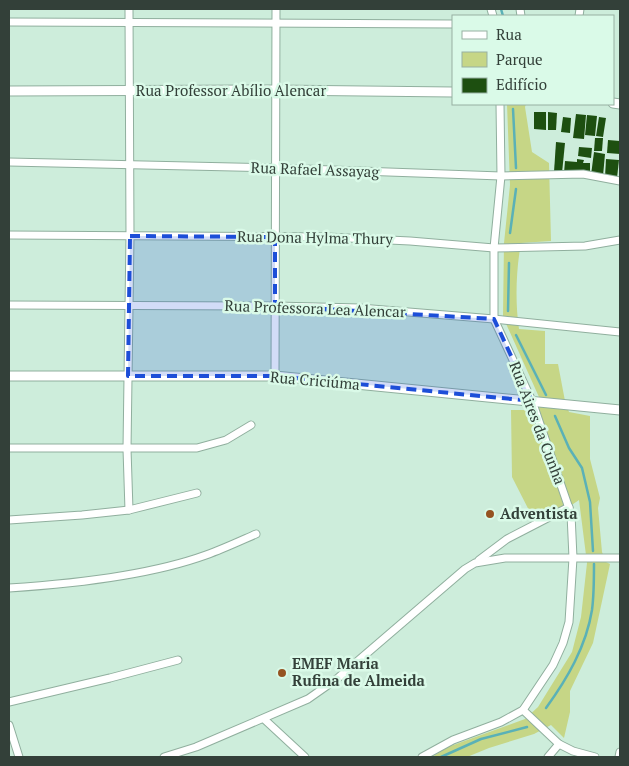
<svg xmlns="http://www.w3.org/2000/svg" width="629" height="766" font-family="'PT Serif',serif">
<style>
.green{fill:#c6d686}
.lines{fill:none;stroke-linecap:round;stroke-linejoin:round}
.stream{stroke:#5ab1b7;stroke-width:2.5}
.building{fill:#1d4f10}
.minor-casing{stroke:#90af9e;stroke-width:9}
.tertiary-casing{stroke:#90af9e;stroke-width:11}
.minor{stroke:#fff;stroke-width:7}
.tertiary{stroke:#fff;stroke-width:9}
.marked{fill:#1d4ed8;fill-opacity:0.2;stroke:#1d4ed8;stroke-width:4;stroke-dasharray:10 6;stroke-linejoin:round}
.poi-dot{fill:#955321;stroke:#dafae8;stroke-width:2}
.labels{text-anchor:middle;stroke-width:5;stroke-linejoin:round;paint-order:stroke}
.street-label{font-size:15px;fill:#334039;stroke:#dafae8}
.poi-label{font-size:15px;font-weight:bold;fill:#334039;stroke:#dafae8;text-anchor:start}
</style>
<rect width="100%" height="100%" fill="#cdeddb"/>
<path class="green" d="M507,104H526L525,107L532,152L549,163L551,241L521,243C516,270 515,302 519,329L545,331V364H558L565,401L569,412L590,416V459L600,498L598,508L602,552L606,562L610,564L593,643L570,691V712L564,738L551,725L534,734L489,748L467,757H432L448,747L525,719L538,707L572,652L581,617L587,563L579,500L538,528L512,477L511,410H529L539,397L503,317L504,243L510,185Z"/>
<g class="lines">
<g class="stream">
<path d="M501,9L503,16"/>
<path d="M513,109L516,168"/>
<path d="M510,233L516,189"/>
<path d="M508,311L509,263"/>
<path d="M516,335L546,395"/>
<path d="M555,416L569,448L582,468L590,502L593,551"/>
<path d="M546,708C567,679 586,647 592,610C594,595 594,579 594,564"/>
<path d="M441,757L481,739L527,727"/>
</g>
</g>
<g class="building">
<path d="M534,112H546V130L534,129Z"/>
<path d="M548,112L557,113L556,130H548Z"/>
<path d="M576,114L586,115L584,139L573,138Z"/>
<path d="M587,115L597,116L595,136L585,135Z"/>
<path d="M563,117L571,118L570,133L561,132Z"/>
<path d="M599,117L606,118L603,137L596,136Z"/>
<path d="M595,138H603L602,151H594Z"/>
<path d="M608,140L620,141V154L607,153Z"/>
<path d="M556,142L565,143L562,173L554,172Z"/>
<path d="M579,147L592,148L591,158L578,156Z"/>
<path d="M594,152L605,154L603,176L591,175Z"/>
<path d="M577,159L584,160L583,163H590V174L564,173L565,161L577,162Z"/>
<path d="M606,159L619,160L617,178L605,177Z"/>
</g>
<g class="lines">
<g class="minor-casing">
<g id="minor">
<path d="M491,9L493,16"/>
<path d="M520,9L521,16"/>
<path d="M579,16L580,9"/>
<path d="M9,22L453,24"/>
<path d="M9,162L276,168L501,176L583,174L620,181"/>
<path d="M9,235L327,237L410,241L494,248L585,246L620,240"/>
<path d="M9,305L275,306L360,308L494,319L620,332"/>
<path d="M275,376L276,9"/>
<path d="M9,448H197L226,440L251,425"/>
<path d="M129,510L127,449L130,236L129,9"/>
<path d="M9,520L82,515L129,510L197,493"/>
<path d="M479,560L507,539L569,507"/>
<path d="M9,588C71,584 148,576 206,555C223,549 240,541 256,534"/>
<path d="M9,702L110,678L178,660"/>
<path d="M523,710L559,744L573,751L595,757"/>
<path d="M264,719L305,757"/>
<path d="M9,725L19,757"/>
<path d="M164,757L196,747L308,699L338,678L465,569L475,563L505,558H620"/>
<path d="M422,757L453,740L501,722L523,710L553,665L563,643L569,622L573,558L571,514L532,401L494,319V248L501,176L500,104"/>
<path d="M548,757L559,744"/>
<path d="M619,757L620,752"/>
</g>
</g>
<g class="tertiary-casing">
<g id="tertiary">
<path d="M9,91L275,90L453,92"/>
<path d="M613,103L620,104"/>
<path d="M9,376H275L620,410"/>
</g>
</g>
<use href="#minor" class="minor"/>
<use href="#tertiary" class="tertiary"/>
</g>
<path class="marked" d="M130,236L275,237V306L494,319L532,401L275,376H128Z"/>
<g class="poi-dot">
<circle cx="490" cy="514" r="5"/>
<circle cx="282" cy="673" r="5"/>
</g>
<g class="labels">
<g class="street-label">
<text x="231" y="96">Rua Professor Abílio Alencar</text>
<text transform="translate(315 170) rotate(2)" y="5">Rua Rafael Assayag</text>
<text transform="translate(315 238) rotate(1)" y="5">Rua Dona Hylma Thury</text>
<text transform="translate(315 309) rotate(2)" y="5">Rua Professora Lea Alencar</text>
<text transform="translate(315 381) rotate(5)" y="5">Rua Criciúma</text>
<text transform="translate(537 423) rotate(69)" y="5">Rua Aires da Cunha</text>
</g>
<g class="poi-label">
<text x="500" y="519">Adventista</text>
<text x="292" y="669">EMEF Maria<tspan x="292" dy="17">Rufina de Almeida</tspan></text>
</g>
</g>
<rect width="629" height="766" fill="none" stroke="#334039" stroke-width="20"/>
<rect x="452" y="15" width="162" height="90" fill="#dafae8" stroke="#97b0a2"/>
<rect x="462" y="31" width="25" height="8" fill="#ffffff" stroke="#97b0a2"/>
<text x="496" y="40" font-size="15" fill="#334039">Rua</text>
<rect x="462" y="52" width="25" height="15" fill="#c6d686" stroke="#97b0a2"/>
<text x="496" y="65" font-size="15" fill="#334039">Parque</text>
<rect x="462" y="78" width="25" height="15" fill="#1d4f10" stroke="#97b0a2"/>
<text x="496" y="90" font-size="15" fill="#334039">Edifício</text>
</svg>
